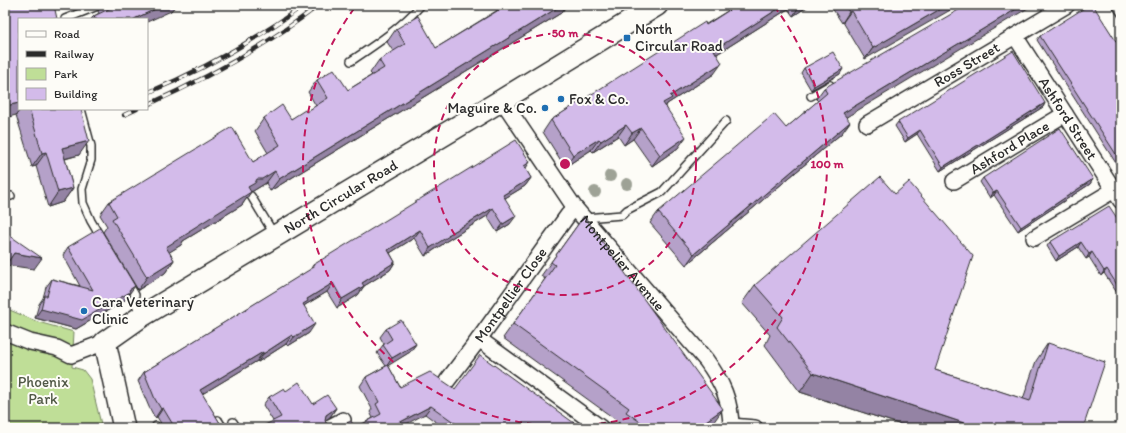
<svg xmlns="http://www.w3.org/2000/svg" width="1126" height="433" font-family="Itim,sans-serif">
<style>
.green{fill:#bfde97;stroke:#758461}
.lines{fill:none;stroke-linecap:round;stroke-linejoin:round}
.lane-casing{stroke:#2b2b2b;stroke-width:10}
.street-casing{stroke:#2b2b2b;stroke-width:18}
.secondary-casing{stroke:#2b2b2b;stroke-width:24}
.lane{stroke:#fdfcf7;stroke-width:7}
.street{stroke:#fdfcf7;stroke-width:15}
.secondary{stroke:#fdfcf7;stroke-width:21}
.rail-casing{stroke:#2b2b2b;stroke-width:4.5}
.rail{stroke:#fdfcf7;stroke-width:3;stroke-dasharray:9;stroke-linecap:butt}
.tree{fill:#9ea296}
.wall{fill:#b5a1c9;stroke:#2b2b2b}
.shaded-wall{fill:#9483a4;stroke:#2b2b2b}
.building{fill:#d3bbea;stroke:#2b2b2b}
.ring{fill:none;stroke:#c2185b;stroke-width:2;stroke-dasharray:7 5}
.poi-dot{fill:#1f6fb2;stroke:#fdfcf7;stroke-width:1.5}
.labels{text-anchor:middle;stroke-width:4;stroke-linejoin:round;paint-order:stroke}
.poi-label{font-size:15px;fill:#2b2b2b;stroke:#fdfcf7;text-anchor:start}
.street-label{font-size:15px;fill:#2b2b2b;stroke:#fdfcf7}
.park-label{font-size:15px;fill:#505846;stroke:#fdfcf7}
.centre{fill:#c2185b;stroke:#fdfcf7;stroke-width:2}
.ring-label{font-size:12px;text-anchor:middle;font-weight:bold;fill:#c2185b;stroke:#fdfcf7;stroke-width:4;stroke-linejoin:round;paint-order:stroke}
</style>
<rect width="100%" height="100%" fill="#fdfcf7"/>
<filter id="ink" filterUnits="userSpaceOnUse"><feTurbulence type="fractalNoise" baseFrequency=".025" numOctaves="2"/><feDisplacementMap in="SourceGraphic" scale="8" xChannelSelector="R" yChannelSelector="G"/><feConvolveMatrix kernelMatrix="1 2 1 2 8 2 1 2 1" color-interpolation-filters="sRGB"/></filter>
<g filter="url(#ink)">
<path class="green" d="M5,308L38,322L74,332L72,367L83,370L90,379L102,428H5Z"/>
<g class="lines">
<g class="lane-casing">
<g id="lane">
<path d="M65,19L100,5"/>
<path d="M351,61C375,45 402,27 421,5"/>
<path d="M811,96L830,85"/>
<path d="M81,109L91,146V160L82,189L83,203L91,221L101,238"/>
<path d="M251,196L274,234"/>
<path d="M5,197L11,196"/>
<path d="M585,218L622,215L627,210L662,192L726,121"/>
<path d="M128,283L135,295L134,301L141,314"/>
<path d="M218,420L223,428"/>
<path d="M233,422L237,428"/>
<path d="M156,426L157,428"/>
</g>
</g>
<g class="street-casing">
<g id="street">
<path d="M1101,5L1121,35"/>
<path id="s1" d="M1015,36L1121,201"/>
<path id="s2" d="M502,100L575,208L706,360C722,382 731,401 731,428"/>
<path id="s3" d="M867,124L1067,5"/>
<path id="s4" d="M954,181L1065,114"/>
<path d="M1034,238L1114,190"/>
<path d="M5,332L30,342L57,348L71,355L105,342"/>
<path d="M479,339L601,428"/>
<path id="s5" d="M447,381L479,339L568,215L575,208"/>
<path d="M731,426L755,428"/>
<path d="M328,428L343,420"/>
</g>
</g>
<g class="secondary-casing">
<g id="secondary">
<path id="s6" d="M124,428L105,342L142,316L502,100L657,5"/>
</g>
</g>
<use href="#lane" class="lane"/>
<use href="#street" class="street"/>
<use href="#secondary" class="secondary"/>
<g class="rail-casing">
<g id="rail">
<path d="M147,93C203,70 254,41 304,5"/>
<path d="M147,105C208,78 266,46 319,5"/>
<path d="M124,115L137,109"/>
</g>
</g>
<use href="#rail" class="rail"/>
</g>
<g class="tree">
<circle cx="610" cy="176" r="6"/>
<circle cx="627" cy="184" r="6"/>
<circle cx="595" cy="192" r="6"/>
</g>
<g class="wall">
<path d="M103,5H176L171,11L147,19H91L94,16L99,13L98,11Z"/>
<path d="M500,5H567L561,13L270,191L266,183L253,191L251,192L242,205L183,241L181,245L169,252L174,260L165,273L138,290L103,232L107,226L100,215L109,202L253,162L268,153L255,131L264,118L291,119L306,112L316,106L308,92L317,80L348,90L372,75L370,73L379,60L393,51L387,42L396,29L436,48L496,11Z"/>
<path d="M737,5H810L793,16L788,9L717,54L714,74L667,104L666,106L678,148L652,166L633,139L624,145L618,136L593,152L591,150L565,167L543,132L551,120Z"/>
<path d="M830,5H904L865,59L843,22L842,23Z"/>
<path d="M1040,36L1121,49V171L1037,40Z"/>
<path d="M804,68L840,74L811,90L801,73Z"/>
<path d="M824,88L847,118L842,133L686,265L650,223L658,212L786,128L818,101L816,99Z"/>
<path d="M1045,103L1043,107L940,171L917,134L905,142L895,126L898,122Z"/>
<path d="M19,109H81L79,155L65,159L73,188L63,202L48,207L36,166L32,167L16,115Z"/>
<path d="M525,168L531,178L525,186L505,198L510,224L497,232L487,216L445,242L443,244L425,256L414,238L390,253L395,262L390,270L364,286L358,295L337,308L327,292L305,305L304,306L309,333L288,346L286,344L258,362L257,361L202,394L223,428H164L157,417L155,418L149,407L138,381L144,372L310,270L313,265Z"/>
<path d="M983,178L1093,179L1090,184L1018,231L994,195L990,198L980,182Z"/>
<path d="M584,216L713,423L706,428H619L616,426L619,422L503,338L545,279L541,276Z"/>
<path d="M1121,224V299L1104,273L1101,276L1089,257L1086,259L1078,247L1056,261L1047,246L1050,242Z"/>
<path d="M68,247L129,295L127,296L124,301L76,329L35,318L39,304L43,298L46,287L52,279L80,286L63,255Z"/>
<path d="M755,285L935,370L1023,399L1036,361L1048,343L1083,428H911L800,392L765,345L770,335L742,303Z"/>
<path d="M386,329L416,344L410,352L388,365L400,387L455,389L581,428H444L425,414L355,428L373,418L370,412L372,409L360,386L366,377L386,366L377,353L383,345L384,344L380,337Z"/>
<path d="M286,391L313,404L336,408L330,417L325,420L326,423L329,427L273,421L263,405L269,397Z"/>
</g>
<g class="shaded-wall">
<path d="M164,5H176L171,11L147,22V19H134Z"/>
<path d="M562,5H567L561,13L270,191L279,179Z"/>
<path d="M784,5H791L788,9L706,61L714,50Z"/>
<path d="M800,5H810L793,16Z"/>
<path d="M947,5H959L865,59L873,48Z"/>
<path d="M1023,5H1033L835,124L843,113Z"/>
<path d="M851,11L843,22L842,23L849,12Z"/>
<path d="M722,63L714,74L667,104L664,109L663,103L670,96Z"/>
<path d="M843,69L840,74L811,90L814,86Z"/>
<path d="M19,103V109H21L16,115L5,118V106Z"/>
<path d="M1045,103L1043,107L940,171L943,167Z"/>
<path d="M850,122L842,133L686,265L694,254Z"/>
<path d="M626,125L618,136L593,152L601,141Z"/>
<path d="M641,128L633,139L624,145L632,133Z"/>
<path d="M920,130L917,134L905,142L908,138Z"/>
<path d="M686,137L678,148L652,166L660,155Z"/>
<path d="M599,139L591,150L565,167L573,155Z"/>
<path d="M89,141L79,155L52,162L62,148Z"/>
<path d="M46,152L36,166L32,167L42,153Z"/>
<path d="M530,162L524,171V166Z"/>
<path d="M275,171L266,183L253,191L249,192H251L242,205L183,241L181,245L157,260L166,247L248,187L257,179Z"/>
<path d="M531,178L525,186L497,203L503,195Z"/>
<path d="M1093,179L1090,184L1018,231L1021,227Z"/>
<path d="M73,188L63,202L48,207L58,192Z"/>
<path d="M997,191L994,195L990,198L993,193Z"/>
<path d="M493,208L487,216L445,242L443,244L425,256L430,248L448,235Z"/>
<path d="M516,216L510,224L497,232L503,224Z"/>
<path d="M420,230L414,238L382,258L388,250Z"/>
<path d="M1081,242L1078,247L1056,261L1059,256Z"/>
<path d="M1092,252L1089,257L1086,259L1089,254Z"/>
<path d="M14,253L42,258L34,269L6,265Z"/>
<path d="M174,260L165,273L138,290L147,277Z"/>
<path d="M395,262L390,270L356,291L362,283Z"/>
<path d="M1107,269L1104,273L1101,276L1104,271Z"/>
<path d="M333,283L327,292L305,305L302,309L297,312L307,299Z"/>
<path d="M135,286L124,301L76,329L35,318L41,309L129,290Z"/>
<path d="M364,286L358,295L337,308L342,299Z"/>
<path d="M315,324L309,333L288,346L294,337Z"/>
<path d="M292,335L286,344L258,362L263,354Z"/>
<path d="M416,344L410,352L386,367L392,358Z"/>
<path d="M263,352L257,361L194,399L200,390Z"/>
<path d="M813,373L979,428H911L800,392Z"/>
<path d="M431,406L425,414L399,428H389Z"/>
<path d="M163,408L157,417L155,418L161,409Z"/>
<path d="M336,408L330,417L320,424L326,415Z"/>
<path d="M723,409L713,423L706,428H696Z"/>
</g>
<g class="building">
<path d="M5,5H54L57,19H19V103L5,106Z"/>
<path d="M112,5H164L134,19H95L94,16L113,7Z"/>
<path d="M500,5H562L279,179L275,171L262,179H257L255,183L248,187L251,192L189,231L190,232L166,247L174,260L147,277L112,219L117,216L109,202L232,127L253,162L280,145L264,118L282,105L291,119L305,110L306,112L328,98L317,80L334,69L348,90L384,68L379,60L405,44L396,29L418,16L436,48L502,8Z"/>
<path d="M737,5H784L714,50L722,63L670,96L672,98L663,103L686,137L660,155L641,128L632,133L626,125L601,141L599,139L573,155L551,120L705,22L706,25Z"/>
<path d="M845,5H904L906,7L909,5H947L873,48L851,11L849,12Z"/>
<path d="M967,5H1023L843,113L850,122L694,254L658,212L774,114L786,128L827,93L824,88Z"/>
<path d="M1089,5H1093L1121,49V162L1040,36Z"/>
<path d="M1013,51L1045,103L943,167L920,130L908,138L898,122Z"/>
<path d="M833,52L843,69L814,86L804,68Z"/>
<path d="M29,109H81L89,141L62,148L73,188L58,192L46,152L42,153Z"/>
<path d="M1060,128L1093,179L1021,227L997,191L993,193L983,178Z"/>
<path d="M516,140L530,162L524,166L531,178L503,195L516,216L503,224L493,208L448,235L449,236L430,248L420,230L388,250L395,262L362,283L364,286L342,299L333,283L307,299L308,301L303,304L315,324L294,337L292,335L263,354V352L200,390L223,428H175L163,408L161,409L155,399L144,372L314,267L313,265Z"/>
<path d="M880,177L895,194L909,182L973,256L935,370L1030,401L1048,343L1105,362L1083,428H979L813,373L777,327L783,317L755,285Z"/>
<path d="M1109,206L1121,224V291L1107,269L1104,271L1092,252L1089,254L1081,242L1059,256L1050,242Z"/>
<path d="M584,216L723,409L696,428H649L626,412L629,408L513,324L555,265L551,262Z"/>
<path d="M100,228L135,286L129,290L130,292L82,320L41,309L44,296H47L52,279L93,290L68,247Z"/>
<path d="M6,233L42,258L14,253L5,266V234Z"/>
<path d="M401,320L416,344L392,358L383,345L392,339L386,329Z"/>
<path d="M480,355L581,428H462L431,406L389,428H336L351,421L355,428L381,414L376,404L379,402L366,377L388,365L400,387L430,372L455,389Z"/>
<path d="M299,382L313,404L327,395L336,408L326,415L325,420L326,423L329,427L332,428H259L281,417L269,397L284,388L286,391Z"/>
</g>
</g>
<g class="ring">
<circle cx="565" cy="164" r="131"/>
<path d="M774 6A262 262 0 1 1 356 6"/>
</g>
<g class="poi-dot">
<rect x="623" y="34" width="8" height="8" rx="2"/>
<circle cx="561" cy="99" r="4"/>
<circle cx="545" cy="108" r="4"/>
<circle cx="84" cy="311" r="4"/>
</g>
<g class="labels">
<g class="poi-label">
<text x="635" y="34">North<tspan x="635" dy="17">Circular Road</tspan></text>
<text x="569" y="104">Fox &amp; Co.</text>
<text x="537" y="113" text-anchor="end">Maguire &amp; Co.</text>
<text x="92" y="307">Cara Veterinary<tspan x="92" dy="17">Clinic</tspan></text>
</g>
<g class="street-label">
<text dy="5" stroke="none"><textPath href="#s3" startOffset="116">Ross Street</textPath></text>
<text dy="5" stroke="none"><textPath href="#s1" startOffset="98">Ashford Street</textPath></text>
<text dy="5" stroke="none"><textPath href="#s4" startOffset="65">Ashford Place</textPath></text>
<text dy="5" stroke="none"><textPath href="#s6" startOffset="365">North Circular Road</textPath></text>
<text dy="5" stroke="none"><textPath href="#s2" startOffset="203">Montpelier Avenue</textPath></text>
<text dy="5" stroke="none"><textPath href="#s5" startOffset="107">Montpellier Close</textPath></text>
</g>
<g class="park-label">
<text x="43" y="387">Phoenix<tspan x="43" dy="17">Park</tspan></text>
</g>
</g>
<circle cx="565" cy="164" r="6" class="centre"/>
<g class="ring-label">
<text x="565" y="37">50 m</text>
<text x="827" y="168">100 m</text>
</g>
<rect width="1126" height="433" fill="none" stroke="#fdfcf7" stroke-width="20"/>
<rect x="10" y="10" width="1106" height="413" fill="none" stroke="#2b2b2b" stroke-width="1.5" filter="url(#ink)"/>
<rect x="18" y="18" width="130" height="92" fill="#fdfcf7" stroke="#a9a8a5"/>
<rect x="26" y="31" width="20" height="6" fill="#fdfcf7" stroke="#a9a8a5"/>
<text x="54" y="38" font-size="12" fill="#2b2b2b">Road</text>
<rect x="26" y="51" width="20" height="6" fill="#2b2b2b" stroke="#a9a8a5"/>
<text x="54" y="58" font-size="12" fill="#2b2b2b">Railway</text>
<rect x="26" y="68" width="20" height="12" fill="#bfde97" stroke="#a9a8a5"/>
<text x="54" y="78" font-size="12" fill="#2b2b2b">Park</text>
<rect x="26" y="88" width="20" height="12" fill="#d3bbea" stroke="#a9a8a5"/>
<text x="54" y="98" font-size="12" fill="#2b2b2b">Building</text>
</svg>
